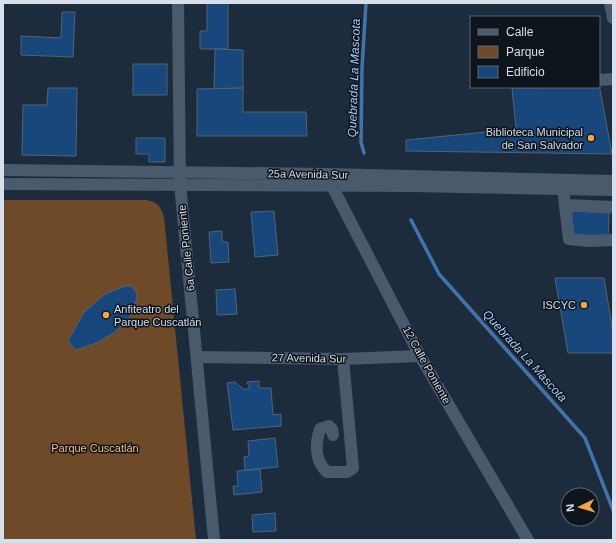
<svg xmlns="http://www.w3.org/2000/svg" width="616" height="543" font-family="Helvetica,sans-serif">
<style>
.green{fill:#6e4a29}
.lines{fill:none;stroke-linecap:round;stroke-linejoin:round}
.stream{stroke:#4373a9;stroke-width:3.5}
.building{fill:#18487b;stroke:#526376}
.minor{stroke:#4a5a6d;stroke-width:12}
.poi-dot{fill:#f7a149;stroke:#0d141b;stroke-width:1.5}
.labels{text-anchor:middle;stroke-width:3;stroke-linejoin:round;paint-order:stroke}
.poi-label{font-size:11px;fill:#d6dfea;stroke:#0d141b;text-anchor:end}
.street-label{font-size:11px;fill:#d6dfea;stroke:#0d141b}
.park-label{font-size:11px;fill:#fbbb82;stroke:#0d141b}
.water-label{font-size:12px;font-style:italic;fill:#a5cdfb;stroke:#0d141b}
</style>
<rect width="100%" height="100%" fill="#1d2c3d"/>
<path class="green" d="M3,200H147C157,202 161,207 164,217L196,540H3Z"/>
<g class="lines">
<g class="stream">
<path d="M364,153L361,142L362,68L366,3"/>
<path d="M411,220L439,274L585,438L613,510"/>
</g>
</g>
<g class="building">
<path d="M207,3H228V49H200V31H207Z"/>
<path d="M62,12H75L73,57L21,55V36L61,38Z"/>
<path d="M215,49L243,50V88L214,89Z"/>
<rect x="133" y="64" width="34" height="31"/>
<path d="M599,84L612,154L406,151V140L516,129L512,88L599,87Z"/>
<path d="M48,88H77L76,156L22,155L23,105H47Z"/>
<path d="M243,88V112H306L307,136H197V89Z"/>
<path d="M136,138H165V162H149V154H136Z"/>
<path d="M274,211L278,255L255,257L251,212Z"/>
<path d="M572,211L609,213L608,238L571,236Z"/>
<path d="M222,231V242H228L229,262L211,263L209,232Z"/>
<path d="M555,278H604L613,332V353H568Z"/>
<path d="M125,286H131L137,293L135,307L129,318L114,333L94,344L76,350L68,341L84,312L105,294Z"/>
<path d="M235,289L237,314L217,315L216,290Z"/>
<path d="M259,381V388H271L273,415L281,414V426L233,430L227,383L235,382L243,389H250L247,382Z"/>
<path d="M275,438L278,467L245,470L244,457L249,456L248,441Z"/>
<path d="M260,469L262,492L234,495L233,486H238L237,471Z"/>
<path d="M275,513L276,531L253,532L252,515Z"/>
</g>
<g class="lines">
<g class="minor">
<path d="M178,3L180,184L214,540"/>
<path d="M610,3L613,18"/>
<path d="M599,80L613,79"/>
<path d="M3,170L326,174L613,181"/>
<path d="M3,184L414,186L613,190"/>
<path d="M332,186L420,356L528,540"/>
<path d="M563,189L569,239L589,241L613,240"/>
<path d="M565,205L613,207"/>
<path d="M197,357L343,359L420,356"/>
<path d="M333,435L332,429L329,426L320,429C315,444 315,461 327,472H347L353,468L343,359"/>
</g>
</g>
<g class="poi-dot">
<circle cx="591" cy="138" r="4"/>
<circle cx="584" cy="305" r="4"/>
<circle cx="106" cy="315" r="4"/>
</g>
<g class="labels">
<g class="poi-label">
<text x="583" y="136">Biblioteca Municipal<tspan x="583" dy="13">de San Salvador</tspan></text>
<text x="576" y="309">ISCYC</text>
<text x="114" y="313" text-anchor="start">Anfiteatro del<tspan x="114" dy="13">Parque Cuscatlán</tspan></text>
</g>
<g class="street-label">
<text transform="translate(308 174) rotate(1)" y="4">25a Avenida Sur</text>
<text transform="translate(186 248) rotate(-96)" y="4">6a Calle Poniente</text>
<text transform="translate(309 358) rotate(1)" y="4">27 Avenida Sur</text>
<text transform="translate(427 365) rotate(61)" y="4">12 Calle Poniente</text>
</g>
<g class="park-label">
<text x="95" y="452">Parque Cuscatlán</text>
</g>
<g class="water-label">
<text transform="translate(354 78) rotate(-88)" y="4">Quebrada La Mascota</text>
<text transform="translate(525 356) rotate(48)" y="4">Quebrada La Mascota</text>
</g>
</g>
<rect width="616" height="543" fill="none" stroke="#d6dfea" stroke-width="8"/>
<rect x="470" y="16" width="130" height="72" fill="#0d141b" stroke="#5d656e"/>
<rect x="478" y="29" width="20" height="6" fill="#4a5a6d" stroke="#5d656e"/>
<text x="506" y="36" font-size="12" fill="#d6dfea">Calle</text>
<rect x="478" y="46" width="20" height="12" fill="#6e4a29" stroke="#5d656e"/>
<text x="506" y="56" font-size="12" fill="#d6dfea">Parque</text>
<rect x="478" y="66" width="20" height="12" fill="#18487b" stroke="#5d656e"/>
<text x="506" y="76" font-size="12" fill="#d6dfea">Edificio</text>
<g transform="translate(580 507) rotate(265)"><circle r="19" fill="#0d141b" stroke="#5d656e"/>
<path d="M0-3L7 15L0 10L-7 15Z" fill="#f7a149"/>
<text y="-6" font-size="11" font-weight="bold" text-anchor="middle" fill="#d6dfea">N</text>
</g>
</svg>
